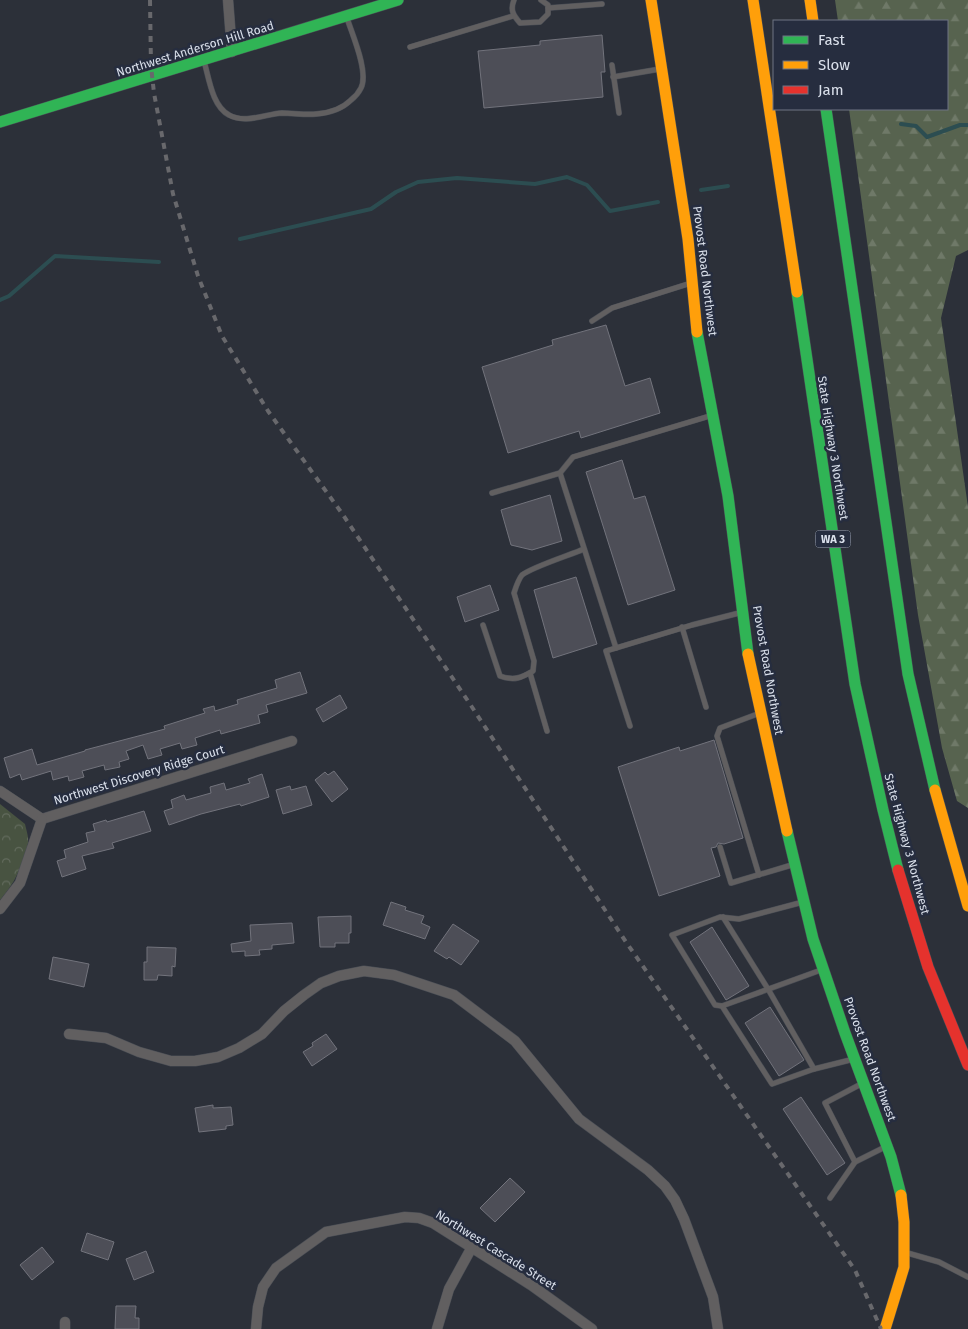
<svg xmlns="http://www.w3.org/2000/svg" width="968" height="1329" font-family="'Fira Sans',sans-serif">
<style>
.forest{fill:url(#forest-firs)}
.park{fill:url(#park-crowns)}
.lines{fill:none;stroke-linecap:round;stroke-linejoin:round}
.stream{stroke:#2c4d51;stroke-width:4}
.building{fill:#4d4e57;stroke:#72737c}
.lane-casing{stroke:#494d55;stroke-width:6}
.street-casing{stroke:#494d55;stroke-width:11}
.fast-casing{stroke:#494d55;stroke-width:12}
.slow-casing{stroke:#494d55;stroke-width:12}
.jam-casing{stroke:#494d55;stroke-width:12}
.lane{stroke:#615f60;stroke-width:5}
.street{stroke:#615f60;stroke-width:10}
.fast{stroke:#30b455;stroke-width:11}
.slow{stroke:#ff9f0a;stroke-width:11}
.jam{stroke:#e5322d;stroke-width:11}
.rail{stroke:#68686c;stroke-width:4;stroke-dasharray:6 6;stroke-linecap:butt}
.labels{text-anchor:middle;stroke-width:5;stroke-linejoin:round;paint-order:stroke}
.shield{fill:#262d3f;stroke:#a4aab7;stroke-width:1}
.shield-label{font-size:11px;font-weight:bold;fill:#dae0eb}
.street-label{font-size:12px;fill:#dae0eb;stroke:#262d3f}
</style>
<defs>
<pattern id="forest-firs" width="22" height="20" patternUnits="userSpaceOnUse" patternTransform="scale(1.25)"><rect width="22" height="20" fill="#57634f"/><path d="M5 1l3.5 6h-7zM16 11l3.5 6h-7z" fill="#6f7968"/></pattern>
<pattern id="park-crowns" width="20" height="18" patternUnits="userSpaceOnUse" patternTransform="scale(1.25)"><rect width="20" height="18" fill="#485341"/><path d="M2 6a3 3 0 1 1 6 0M12 15a3 3 0 1 1 6 0" fill="none" stroke="#626b5d"/></pattern>
</defs>
<rect width="100%" height="100%" fill="#2c3039"/>
<path class="forest" d="M835,0H968V250L956,256L941,318L968,507V808L957,801L942,748L918,615L849,109H947V21H838Z"/>
<path class="park" d="M0,804L25,824C26,829 29,837 28,843C24,863 14,885 0,900Z"/>
<g class="lines">
<g class="stream">
<path d="M901,124L916,126L927,137L960,125H968"/>
<path d="M701,190L728,186"/>
<path d="M240,239L371,209L396,192L418,182L457,178L535,184L567,177L587,185L610,211L658,202"/>
<path d="M0,300L9,296L55,256L159,262"/>
</g>
</g>
<g class="building">
<path d="M602,35L605,72H601L603,97L484,108L478,51L540,45V41Z"/>
<path d="M606,325L625,386L650,378L660,413L581,438L579,431L508,453L482,367L553,345L552,340Z"/>
<path d="M622,460L634,499L645,496L675,590L628,605L586,472Z"/>
<path d="M550,495L562,541L532,550L511,545L501,510Z"/>
<path d="M576,577L597,644L553,658L534,590Z"/>
<path d="M490,585L499,610L465,622L457,597Z"/>
<path d="M300,672L307,693L266,705L268,712L258,715L260,723L221,734L220,730L195,738L197,745L182,749L180,743L160,749L162,755L148,759L143,745L126,751L129,759L119,762L120,767L105,770L104,765L82,771L84,777L69,781L68,776L53,780L51,771L22,780L20,774L10,778L4,758L32,749L37,765L85,751V750L165,729L164,726L205,713L203,709L214,706L215,711L238,704L237,700L277,688L275,680Z"/>
<path d="M340,695L347,708L323,722L316,709Z"/>
<path d="M714,740L743,838L724,844L718,843L716,847L711,848L720,876L659,896L618,767L679,747L680,751Z"/>
<path d="M334,771L348,789L332,802L315,780L325,772L328,775Z"/>
<path d="M262,774L269,797L241,806L240,804L201,814L169,825L164,811L173,808L171,800L184,795L186,800L211,793L210,787L224,783L226,790L250,783L248,779Z"/>
<path d="M290,786L291,790L306,786L312,805L283,814L276,790Z"/>
<path d="M144,811L151,831L112,843L114,848L82,856L86,869L62,877L57,861L66,858L64,850L88,842L86,833L95,831L93,824L106,820L107,822Z"/>
<path d="M391,902L406,907L405,910L424,916L421,923L430,927L425,939L383,925Z"/>
<path d="M351,916V933H349V943H335V947H320L318,917Z"/>
<path d="M292,923L294,943L272,945V949L259,950L260,955L245,956V951L232,952L231,944L251,941L250,925Z"/>
<path d="M453,924L479,941L461,965L449,957L447,959L434,951Z"/>
<path d="M712,927L749,986L726,1000L690,942Z"/>
<path d="M147,947L176,948L175,967L172,966V976L158,975L157,980H144V962H147Z"/>
<path d="M53,957L89,964L84,987L49,979Z"/>
<path d="M770,1007L804,1060L779,1076L745,1023Z"/>
<path d="M326,1034L337,1049L312,1066L303,1052L313,1046L312,1043Z"/>
<path d="M801,1097L845,1163L827,1175L783,1109Z"/>
<path d="M213,1105V1108L231,1107L233,1125L226,1126V1129L199,1132L195,1108Z"/>
<path d="M510,1178L525,1192L495,1222L480,1208Z"/>
<path d="M87,1233L114,1242L108,1260L81,1251Z"/>
<path d="M42,1247L54,1262L32,1280L20,1265Z"/>
<path d="M146,1251L154,1272L134,1280L126,1259Z"/>
<path d="M116,1306H136L135,1318H139V1329H115Z"/>
</g>
<g class="lines">
<g class="lane-casing">
<g id="lane">
<path d="M514,0C510,10 513,15 520,23L540,22L548,14V5L541,0"/>
<path d="M548,8L602,4"/>
<path d="M410,47L513,16"/>
<path d="M204,61C209,78 212,106 229,115C245,124 266,114 282,113C293,113 305,115 316,114C330,113 342,109 351,100C355,97 359,92 361,88C369,72 352,34 347,18"/>
<path d="M612,65L619,113"/>
<path d="M613,77L660,69"/>
<path d="M592,321L612,308L691,283"/>
<path d="M560,473L616,648L692,625L743,612"/>
<path d="M492,493L560,473L573,457L713,415"/>
<path d="M483,625L500,676C514,681 521,678 533,671L534,661L514,593C516,587 518,580 522,575C532,567 570,555 584,549"/>
<path d="M682,627L706,707"/>
<path d="M616,648L606,651L630,726"/>
<path d="M530,673L547,731"/>
<path d="M720,847L731,883L795,864"/>
<path d="M759,875L717,736L720,728L760,713"/>
<path d="M723,917L768,989L814,1069"/>
<path d="M821,970L722,1006L772,1084L814,1069L854,1059"/>
<path d="M722,1006L715,1005L672,935L720,917L739,919L803,902"/>
<path d="M855,1162L825,1103L863,1083"/>
<path d="M830,1198L855,1162L885,1147"/>
<path d="M904,1252L939,1262L968,1277"/>
</g>
</g>
<g class="street-casing">
<g id="street">
<path d="M228,0L232,52"/>
<path d="M0,791L42,819L292,741"/>
<path d="M0,909L20,883L42,819"/>
<path d="M69,1034L106,1038L139,1052L171,1061H195L218,1057L239,1048L262,1034L284,1011L304,995L321,983L339,976L364,971L394,975L454,995L515,1041L579,1119L648,1170L665,1186L675,1200L684,1219L713,1297L718,1329"/>
<path d="M65,1322V1329"/>
<path d="M256,1329L258,1307L263,1287L276,1268L326,1232L405,1217L419,1218L433,1223L531,1285L592,1329"/>
<path d="M437,1329L449,1289L472,1247"/>
</g>
</g>
<g class="fast-casing">
<g id="fast">
<path d="M826,109L908,674L935,790"/>
<path d="M0,122L398,0"/>
<path d="M797,292L855,684L883,810L898,870"/>
<path d="M697,332L728,496L748,654"/>
<path d="M787,831L813,939L845,1033L891,1157L901,1195"/>
</g>
</g>
<g class="slow-casing">
<g id="slow">
<path d="M651,0L688,239L697,332"/>
<path d="M753,0L797,292"/>
<path d="M810,0L813,21"/>
<path d="M748,654L787,831"/>
<path d="M935,790L968,906"/>
<path d="M885,1329L904,1267V1222L901,1195"/>
</g>
</g>
<g class="jam-casing">
<path id="jam" d="M898,870L928,967L968,1065"/>
</g>
<use href="#lane" class="lane"/>
<use href="#street" class="street"/>
<use href="#fast" class="fast"/>
<use href="#slow" class="slow"/>
<use href="#jam" class="jam"/>
<path class="rail" d="M150,0L151,66L154,93L173,194L198,276L222,336L268,411L341,512L470,704L626,942L855,1270L881,1329"/>
</g>
<g class="labels">
<rect class="shield" x="815.5" y="530.5" width="35" height="17" rx="4"/>
<g class="shield-label">
<text x="833" y="543">WA 3</text>
</g>
<g class="street-label">
<text transform="translate(195 49) rotate(-17)" y="4">Northwest Anderson Hill Road</text>
<text transform="translate(705 271) rotate(83)" y="4">Provost Road Northwest</text>
<text transform="translate(833 448) rotate(81)" y="4">State Highway 3 Northwest</text>
<text transform="translate(768 670) rotate(80)" y="4">Provost Road Northwest</text>
<text transform="translate(139 775) rotate(-17)" y="4">Northwest Discovery Ridge Court</text>
<text transform="translate(907 844) rotate(75)" y="4">State Highway 3 Northwest</text>
<text transform="translate(870 1059) rotate(70)" y="4">Provost Road Northwest</text>
<text transform="translate(496 1250) rotate(32)" y="4">Northwest Cascade Street</text>
</g>
</g>
<rect x="773" y="20" width="175" height="90" fill="#262d3f" stroke="#6e7584"/>
<rect x="783" y="36" width="25" height="8" fill="#30b455" stroke="#6e7584"/>
<text x="818" y="45" font-size="15" fill="#dae0eb">Fast</text>
<rect x="783" y="61" width="25" height="8" fill="#ff9f0a" stroke="#6e7584"/>
<text x="818" y="70" font-size="15" fill="#dae0eb">Slow</text>
<rect x="783" y="86" width="25" height="8" fill="#e5322d" stroke="#6e7584"/>
<text x="818" y="95" font-size="15" fill="#dae0eb">Jam</text>
</svg>
